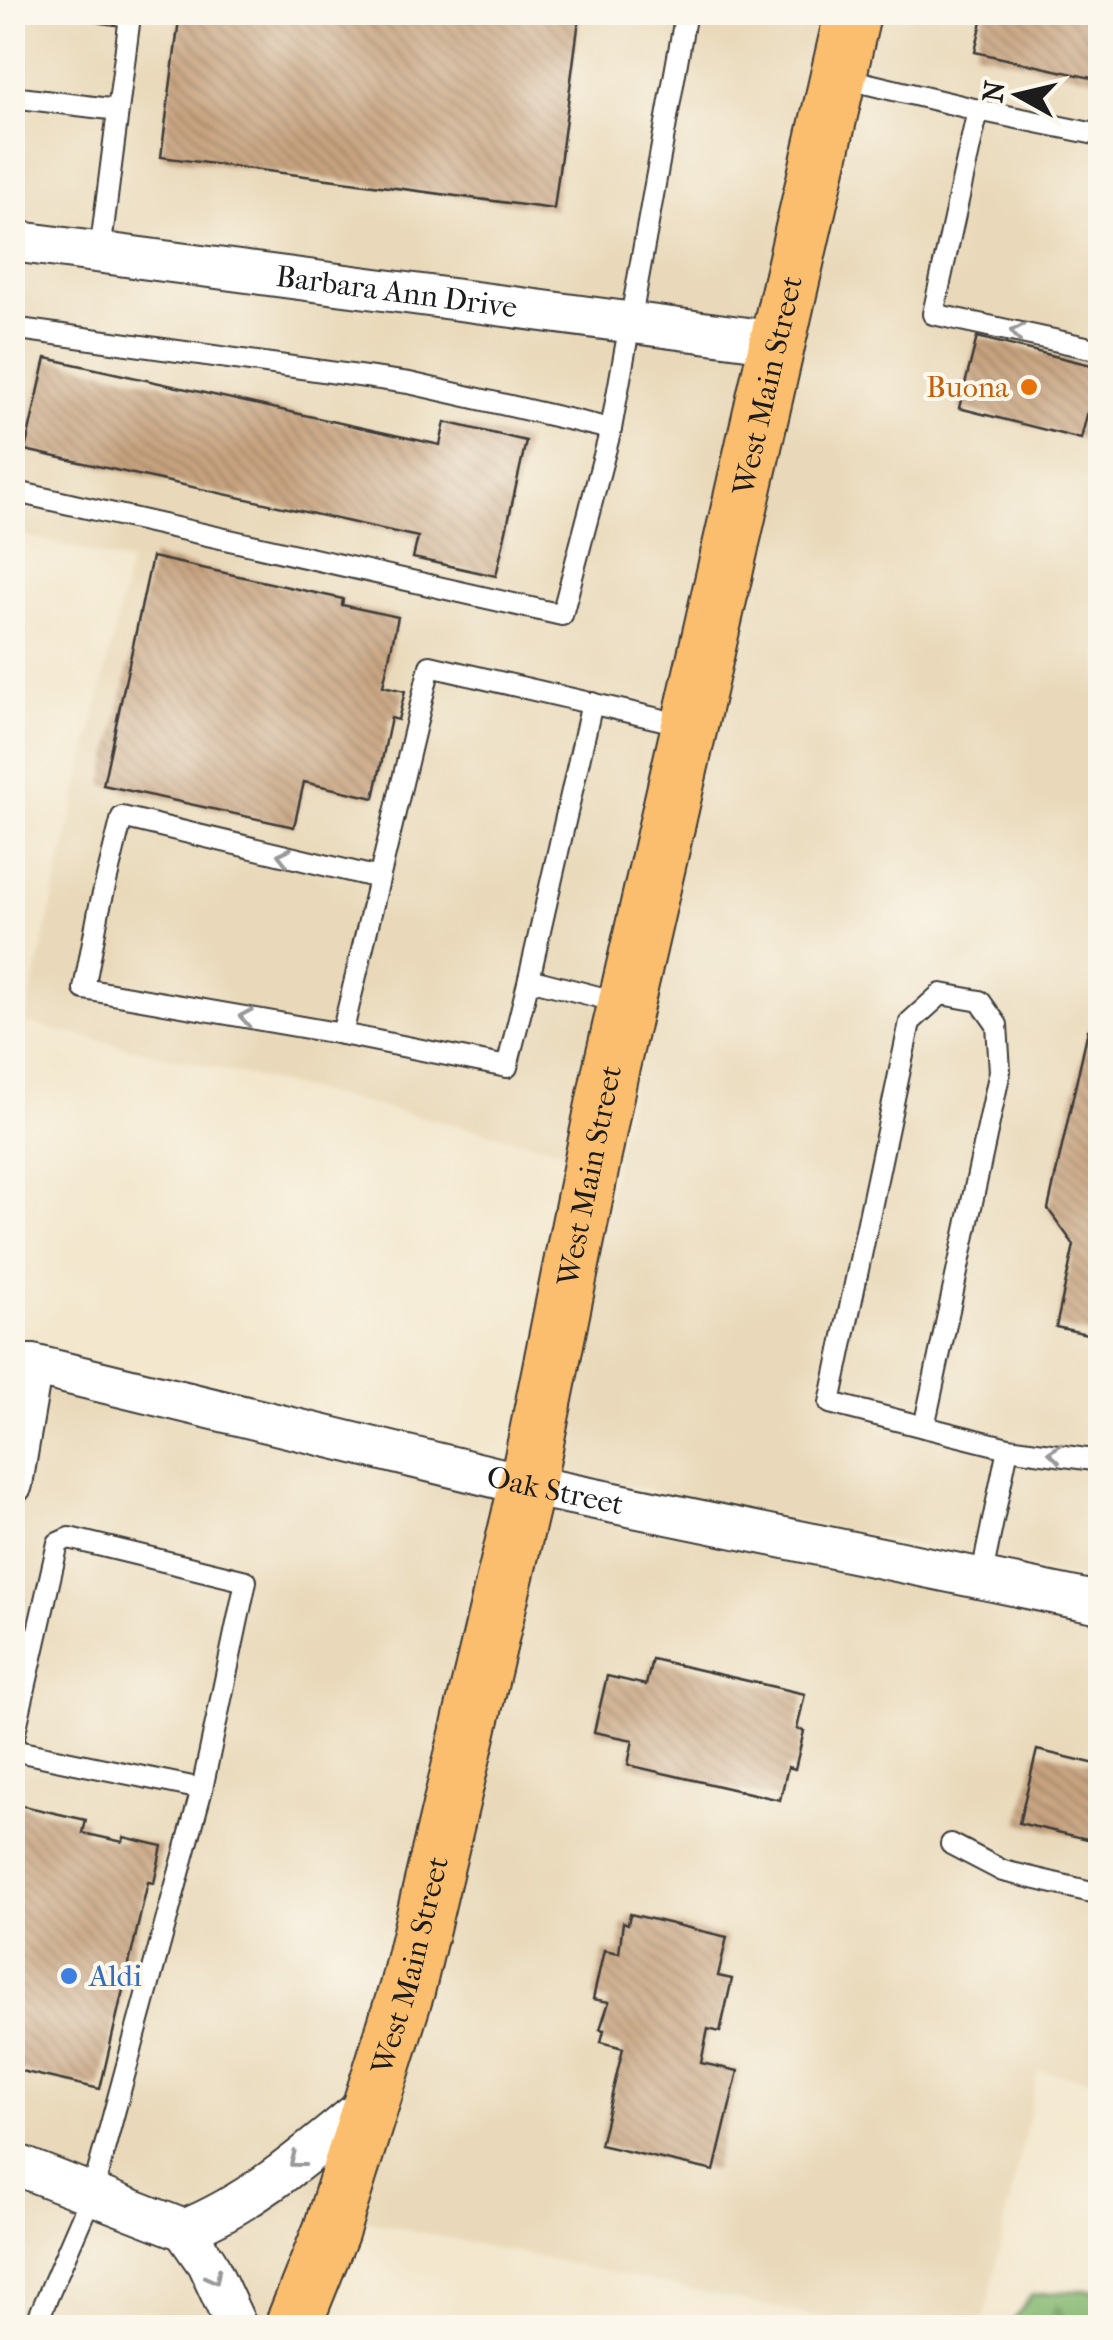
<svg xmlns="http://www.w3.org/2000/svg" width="1113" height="2340" font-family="'IM FELL French Canon',serif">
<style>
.built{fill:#e9d9ba}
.forest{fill:url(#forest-firs);stroke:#526b48;stroke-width:2.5}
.building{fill:url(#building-back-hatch)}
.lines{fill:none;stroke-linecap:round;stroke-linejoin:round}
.lane-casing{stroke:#3c3a37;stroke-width:24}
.street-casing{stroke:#3c3a37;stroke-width:44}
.primary-casing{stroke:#3c3a37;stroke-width:59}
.lane{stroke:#fff;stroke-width:20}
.street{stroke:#fff;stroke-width:40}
.primary{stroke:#fbbe6e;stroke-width:55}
.oneway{stroke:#999}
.food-dot{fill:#e8710a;stroke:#fbf7ec;stroke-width:4}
.shop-dot{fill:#3f7fe0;stroke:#fbf7ec;stroke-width:4}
.labels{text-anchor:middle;stroke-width:8;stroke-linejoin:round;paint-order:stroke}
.street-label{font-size:30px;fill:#1c1c1c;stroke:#fbf7ec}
.food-label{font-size:30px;fill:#c56008;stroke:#fbf7ec;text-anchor:end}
.shop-label{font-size:30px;fill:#366cbe;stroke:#fbf7ec;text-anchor:start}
</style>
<defs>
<pattern id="forest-firs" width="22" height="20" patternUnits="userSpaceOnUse" patternTransform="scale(2.5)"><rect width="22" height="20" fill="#88ba74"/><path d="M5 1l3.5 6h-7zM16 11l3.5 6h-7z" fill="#759f64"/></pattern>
<pattern id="building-back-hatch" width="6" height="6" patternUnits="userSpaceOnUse" patternTransform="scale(2.5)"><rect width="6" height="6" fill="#c7a37f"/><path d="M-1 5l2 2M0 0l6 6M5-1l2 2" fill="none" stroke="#a18467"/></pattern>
</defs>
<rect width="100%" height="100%" fill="#fbf7ec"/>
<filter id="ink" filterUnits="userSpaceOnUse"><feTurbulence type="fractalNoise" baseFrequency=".01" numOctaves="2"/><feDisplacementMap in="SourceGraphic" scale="20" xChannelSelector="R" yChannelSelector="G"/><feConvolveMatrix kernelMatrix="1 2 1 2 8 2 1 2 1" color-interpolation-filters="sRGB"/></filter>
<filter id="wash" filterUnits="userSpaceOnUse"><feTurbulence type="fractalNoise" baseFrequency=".0048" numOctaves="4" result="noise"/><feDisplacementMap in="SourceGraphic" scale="40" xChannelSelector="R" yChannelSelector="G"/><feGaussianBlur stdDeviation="2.25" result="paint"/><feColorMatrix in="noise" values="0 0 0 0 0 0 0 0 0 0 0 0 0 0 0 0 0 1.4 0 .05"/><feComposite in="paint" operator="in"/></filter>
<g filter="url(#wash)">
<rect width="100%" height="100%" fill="#f3e7ce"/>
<g class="built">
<path d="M12,13H838L582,1155L25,1023L130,563L13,532Z"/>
<path d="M876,13H1100V1584L551,1470L673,883Z"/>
<path d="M13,1383L45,1384L511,1500L386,2019L271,2327L13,2328Z"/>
<path d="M541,1506L1100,1617V2081L1038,2071L983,2327H865L350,2217Z"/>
</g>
<path class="forest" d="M1080,2290H1100V2327H1009L1031,2295Z"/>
<g id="blocks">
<g class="building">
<path d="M180,12H580L554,209L161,157Z"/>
<path d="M984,12H1100V80L975,52Z"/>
<path d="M977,337L1099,367L1081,439L959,408Z"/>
<path d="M46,358L440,445L445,422L526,441L496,576L413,558L418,537L25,450Z"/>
<path d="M152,557L343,599L342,605L398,617L383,686L405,691L398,720L391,718L374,798L304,782L294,827L103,785Z"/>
<path d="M1088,1030L1100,1033V1337L1056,1327L1074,1245L1048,1209Z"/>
<path d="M652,1659L805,1694L797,1729L804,1731L795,1769L788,1767L780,1800L628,1765L633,1740L594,1732L607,1676L646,1685Z"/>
<path d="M1037,1750L1100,1765V1842L1019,1823Z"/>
<path d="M19,1805L86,1820L83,1833L123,1842L124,1837L162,1846L154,1883L148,1882L100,2089L12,2069V1832Z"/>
<path d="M630,1914L727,1937L718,1976L732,1979L720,2032L708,2029L701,2063L738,2071L714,2171L600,2145L623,2048L601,2042L604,2030L600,2029L609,2002L593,1999L604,1950L619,1953L623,1922L628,1924Z"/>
</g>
</g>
</g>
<g filter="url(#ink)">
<use href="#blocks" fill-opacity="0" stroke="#3c3a37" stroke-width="2.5"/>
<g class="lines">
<g class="lane-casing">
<g id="lane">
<path d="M839,77L978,110L933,314L1100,350"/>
<path d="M12,97L118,110"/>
<path d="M978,110L1100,135"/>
<path d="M100,253L130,16L101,12"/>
<path d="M12,328L409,383L611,429"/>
<path d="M12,491L562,615L611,429L686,12"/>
<path d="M529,979L592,703"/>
<path d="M941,994L980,1001L997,1025L1000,1071L924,1427L830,1403L910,1022Z"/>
<path d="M622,1003L529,979L507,1067L342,1034L430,666L689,726"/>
<path d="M342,1034L84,989L99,910L122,817L379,878"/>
<path d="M924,1427L1008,1448L981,1579"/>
<path d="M1008,1448L1100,1461"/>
<path d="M12,1745L58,1543L69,1538L246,1581L202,1789L92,2194L34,2328"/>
<path d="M12,1750L202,1789"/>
<path d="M951,1844L1003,1871L1100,1894"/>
</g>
</g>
<g class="street-casing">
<g id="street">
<path id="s1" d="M12,241L778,342"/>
<path id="s2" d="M12,1365H32L527,1485L1100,1603"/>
<path d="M12,1484L32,1365"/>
<path d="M12,2163L184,2230L207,2263L237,2328"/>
<path d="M184,2230C255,2202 314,2148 373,2100"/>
</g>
</g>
<g class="primary-casing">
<g id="primary">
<path id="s3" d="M292,2328L331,2231L407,1989L527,1485L610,1073L853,12"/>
</g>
</g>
<use href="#lane" class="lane"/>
<use href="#street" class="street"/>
<use href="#primary" class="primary"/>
</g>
<defs><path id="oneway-chevron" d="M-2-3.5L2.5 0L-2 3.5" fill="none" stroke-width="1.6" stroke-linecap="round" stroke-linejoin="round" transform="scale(2.5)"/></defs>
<g class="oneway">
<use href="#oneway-chevron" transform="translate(1017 332) rotate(-168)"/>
<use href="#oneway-chevron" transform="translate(284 856) rotate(-167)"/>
<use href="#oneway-chevron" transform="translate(246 1017) rotate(-170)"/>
<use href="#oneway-chevron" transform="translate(1055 1453) rotate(-174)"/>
<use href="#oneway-chevron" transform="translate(296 2161) rotate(143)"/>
<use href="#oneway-chevron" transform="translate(214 2277) rotate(62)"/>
</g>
</g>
<circle class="food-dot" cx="1029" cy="387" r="10"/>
<circle class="shop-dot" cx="69" cy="1976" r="10"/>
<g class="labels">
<g class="street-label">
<text dy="10" stroke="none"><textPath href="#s1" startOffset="388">Barbara Ann Drive</textPath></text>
<text dy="10" stroke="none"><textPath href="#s3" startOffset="2002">West Main Street</textPath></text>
<text dy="10" stroke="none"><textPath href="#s3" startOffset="1192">West Main Street</textPath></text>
<text dy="10" stroke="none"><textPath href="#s2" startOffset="558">Oak Street</textPath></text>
<text dy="10" stroke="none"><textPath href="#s3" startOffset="382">West Main Street</textPath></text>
</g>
<g class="food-label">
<text x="1009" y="397">Buona</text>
</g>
<g class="shop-label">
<text x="89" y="1986">Aldi</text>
</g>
</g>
<rect width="1113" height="2340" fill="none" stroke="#fbf7ec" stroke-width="50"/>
<g transform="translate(1018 95) rotate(278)" stroke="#fbf7ec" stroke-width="8" paint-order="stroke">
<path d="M0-8L18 38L0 25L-18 38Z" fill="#1c1c1c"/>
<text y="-15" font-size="28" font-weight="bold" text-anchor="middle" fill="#1c1c1c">N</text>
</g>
</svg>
